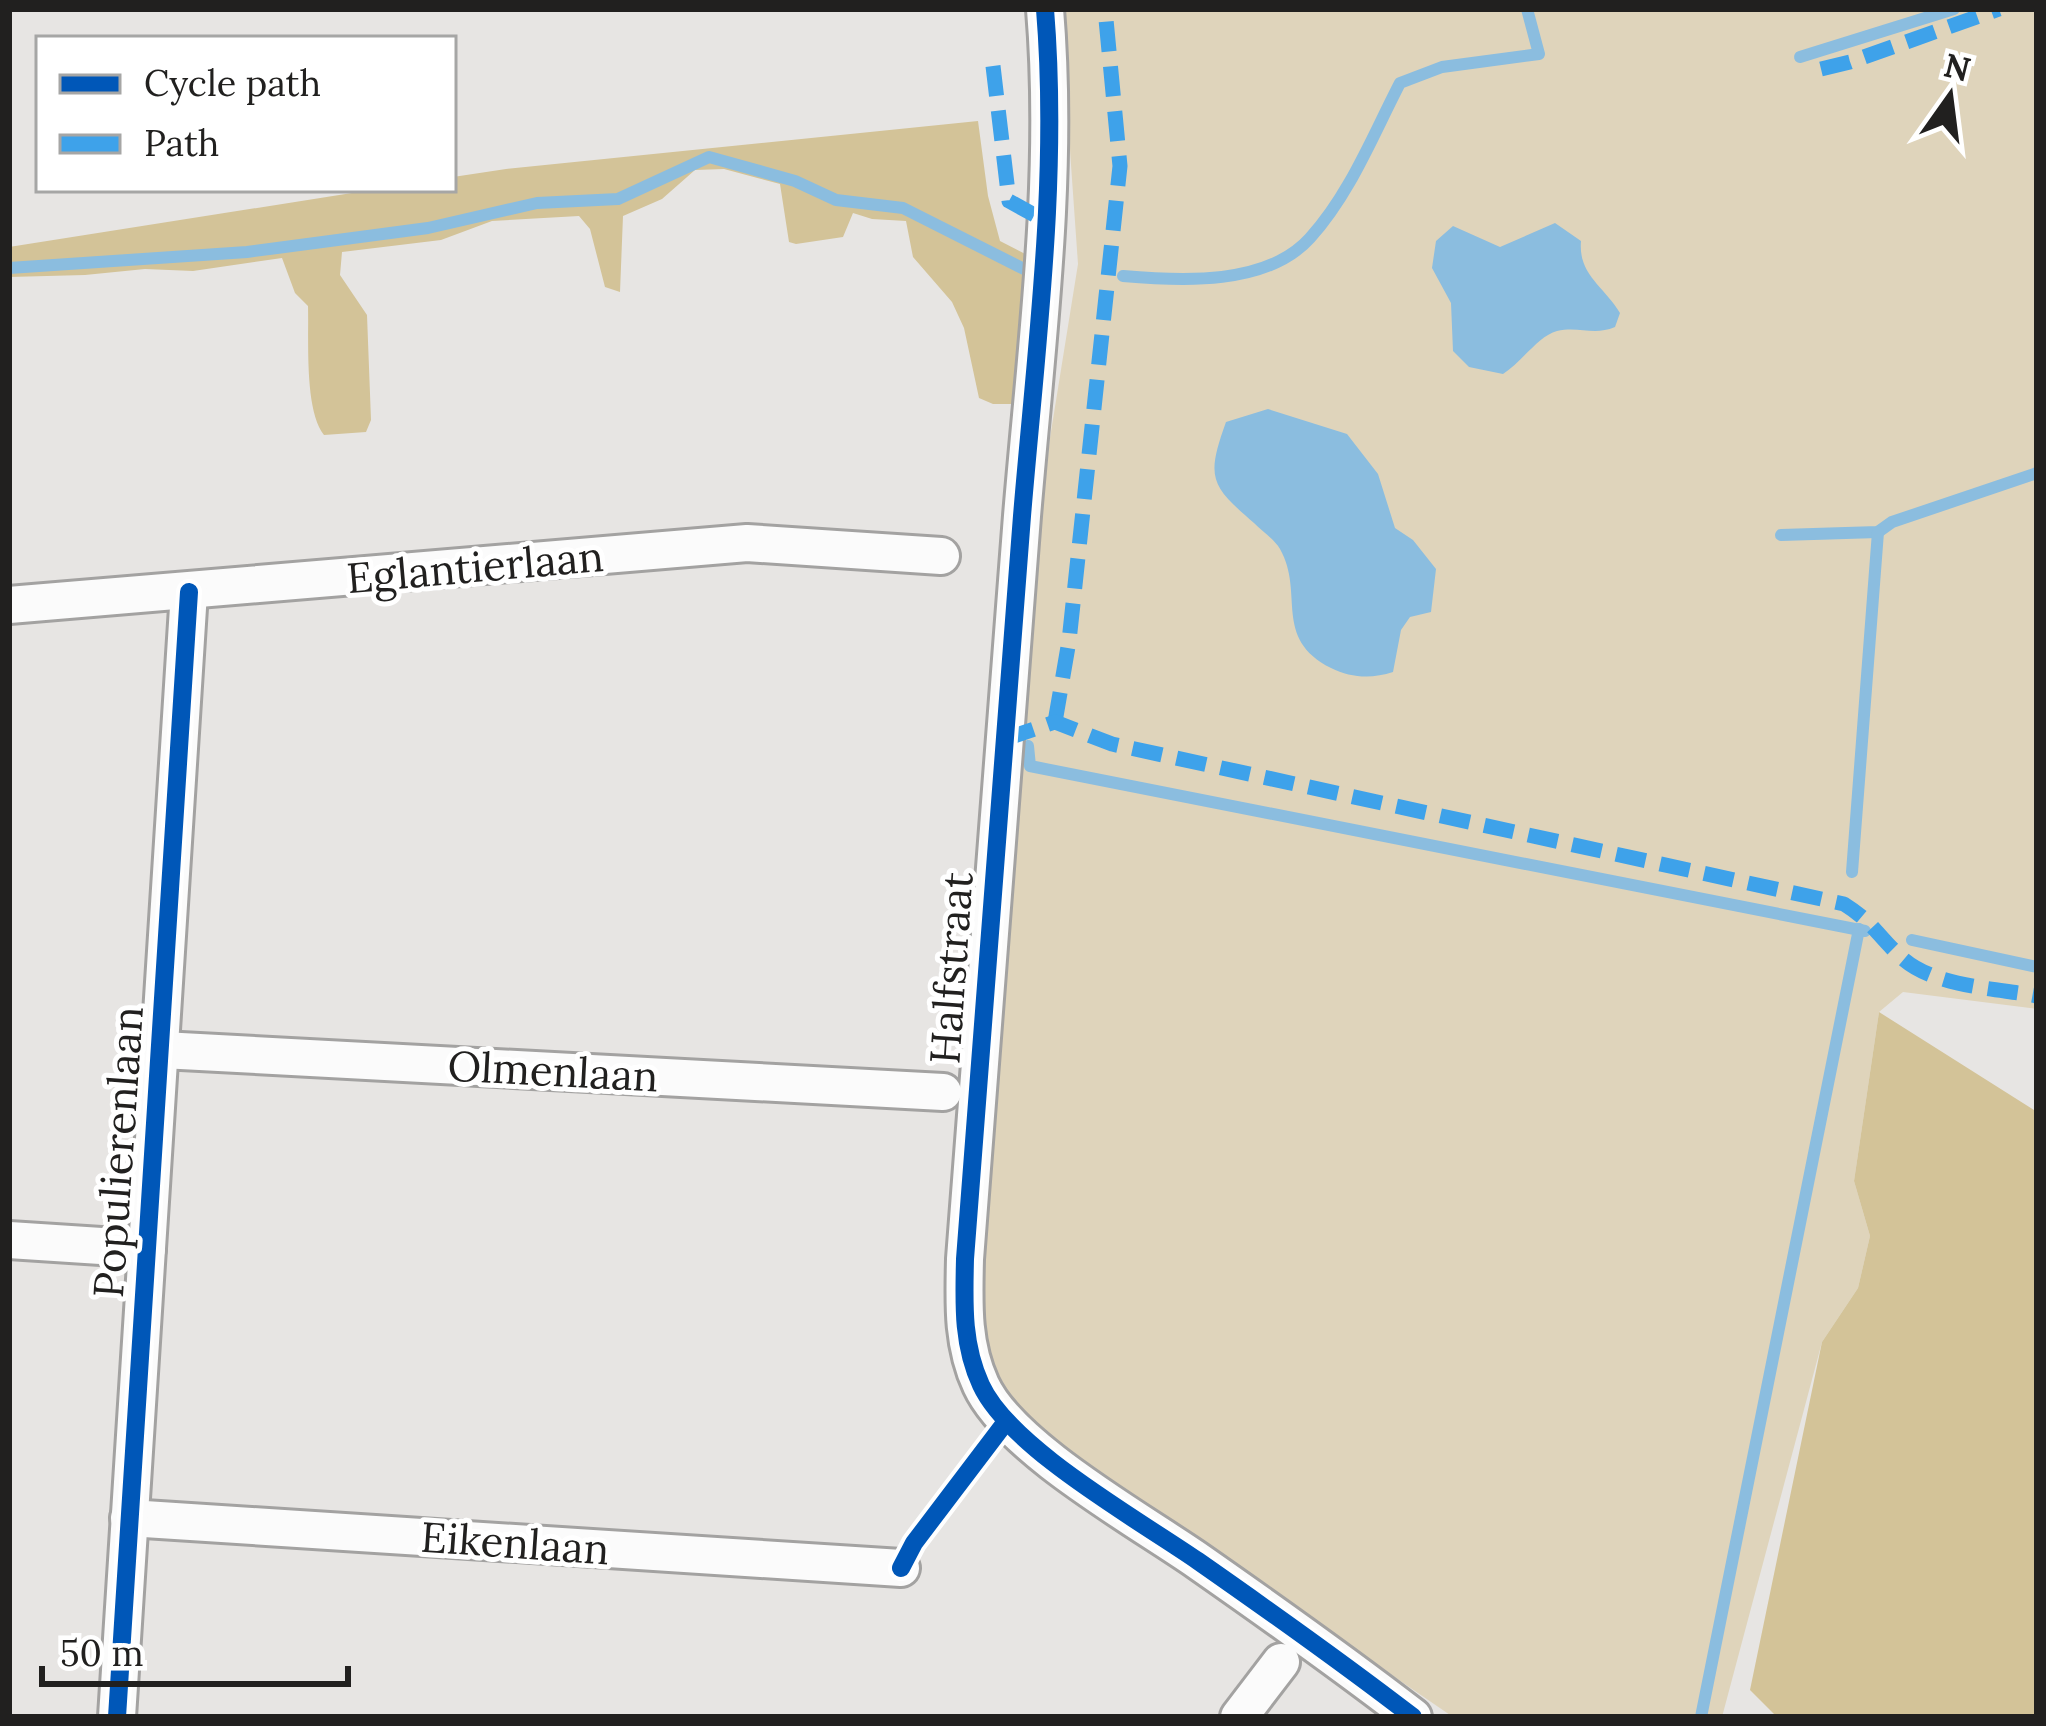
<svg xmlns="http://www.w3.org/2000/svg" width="2046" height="1726" font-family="Lora,serif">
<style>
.green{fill:#dfd4bb}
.forest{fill:#d3c398}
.water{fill:#8bbddf}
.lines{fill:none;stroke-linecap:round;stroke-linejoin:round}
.stream{stroke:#8bbddf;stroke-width:12}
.minor-casing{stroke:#a3a2a1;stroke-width:42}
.minor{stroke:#fbfbfb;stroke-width:36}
.quiet{stroke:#3ea2ea;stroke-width:15;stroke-dasharray:30 15;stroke-linecap:butt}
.cycleway-casing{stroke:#fff;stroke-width:26}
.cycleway{stroke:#0057b8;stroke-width:18}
.labels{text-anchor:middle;stroke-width:10;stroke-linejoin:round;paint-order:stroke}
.street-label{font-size:42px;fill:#21201f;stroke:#fff}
</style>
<rect width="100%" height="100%" fill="#e7e5e3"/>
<path class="green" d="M1054,9H2037V1009L1903,992L1879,1012L1854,1181L1870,1236L1858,1288L1822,1342L1722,1717H1453L1085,1465L998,1393L980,1336L989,1113L1009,803L1050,438L1078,264L1067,108Z"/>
<g class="forest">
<path d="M978,121L988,196L1000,241L1033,258L1016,404H993L979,398L964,328L952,302L913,257L906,221L872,219L853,213L843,237L796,244L789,242L780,184L724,169L695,170L662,199L623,216L620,292L605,287L590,229L579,216L492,221L441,240L342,252L340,275L367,315L371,420L366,432L324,435C304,410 309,339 308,306L295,293L282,258L193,271L145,269L85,275L9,277V247L377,189H453V177L506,169Z"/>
<path d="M1879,1012L2037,1112V1717H1777L1750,1690L1822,1342L1858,1288L1870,1236L1854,1181Z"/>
</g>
<g class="water">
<path d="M1555,223L1581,241C1578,275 1604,286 1620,313L1615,327C1594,336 1579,326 1557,331C1538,336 1521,363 1503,374L1469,367L1453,351L1451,303L1432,268L1436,241L1453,226L1500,247Z"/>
<path d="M1268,409L1347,434L1378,474L1395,528L1413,540L1436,569L1431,612L1410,617L1401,630L1393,672C1372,679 1351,678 1331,668C1272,638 1305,593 1280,549C1274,539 1262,531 1254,523C1210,485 1206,478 1226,422Z"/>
</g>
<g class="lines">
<g class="stream">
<path d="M1800,57L1954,9"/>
<path d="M9,268L247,252L428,228L537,203L618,199L709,157L795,181L836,200L903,208L1030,272"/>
<path d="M1123,276C1181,281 1267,286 1310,238C1350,194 1373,135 1400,83L1442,67L1539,54L1527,9"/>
<path d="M1781,535L1878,532L1892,522L2037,473"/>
<path d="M1028,746L1030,766L1865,931"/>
<path d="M1852,872L1878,532"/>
<path d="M1912,940L2037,967"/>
<path d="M1701,1717L1859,929"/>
</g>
<g class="minor-casing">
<g id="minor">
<path d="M1045,9C1059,179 1036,347 1022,516C1003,764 984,1012 965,1259C964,1303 962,1344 981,1385C1010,1448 1139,1520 1198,1561C1271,1612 1343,1663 1413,1717"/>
<path d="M9,605L747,543L941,556"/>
<path d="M162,1050L943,1092"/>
<path d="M9,1240L147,1249"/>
<path d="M129,1518L901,1568"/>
<path d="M117,1717L189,592"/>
<path d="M1239,1717L1281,1662"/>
</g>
</g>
<use href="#minor" class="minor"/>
<g class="quiet">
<path d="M993,66L1009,201L1049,223"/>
<path d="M1821,69L1850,62L1999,9"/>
<path d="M1055,722L1069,641L1120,166L1105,9"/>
<path d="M1005,739L1055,722L1112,744L1844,904C1874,923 1876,934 1900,956C1932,987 1995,988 2037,996"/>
</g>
<g class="cycleway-casing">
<g id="cycleway">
<path d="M1045,9C1059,179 1036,347 1022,516C1003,764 984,1012 965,1259C964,1303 962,1344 981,1385C1010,1448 1139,1520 1198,1561C1271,1612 1343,1663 1413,1717"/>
<path d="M901,1568L914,1543L1005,1423"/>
<path d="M117,1717L189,592"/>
</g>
</g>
<use href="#cycleway" class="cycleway"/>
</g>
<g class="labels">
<g class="street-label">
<text transform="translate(475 567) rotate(-5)" y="15">Eglantierlaan</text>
<text transform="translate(951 968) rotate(-86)" y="15">Halfstraat</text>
<text transform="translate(553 1071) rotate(3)" y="15">Olmenlaan</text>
<text transform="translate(118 1152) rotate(-86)" y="15">Populierenlaan</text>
<text transform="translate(515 1543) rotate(4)" y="15">Eikenlaan</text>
</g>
</g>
<rect width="2046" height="1726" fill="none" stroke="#21201f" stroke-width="24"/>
<rect x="36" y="36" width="420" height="156" fill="#ffffff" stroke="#a6a6a5" stroke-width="3"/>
<rect x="60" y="75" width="60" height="18" fill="#0057b8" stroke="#a6a6a5" stroke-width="3"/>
<text x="144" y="96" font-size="36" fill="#21201f">Cycle path</text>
<rect x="60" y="135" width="60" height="18" fill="#3ea2ea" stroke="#a6a6a5" stroke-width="3"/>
<text x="144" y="156" font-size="36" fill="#21201f">Path</text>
<g transform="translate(1950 96) rotate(14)" stroke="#ffffff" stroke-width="9" paint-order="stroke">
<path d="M0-9L21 45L0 30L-21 45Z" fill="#21201f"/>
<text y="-18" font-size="33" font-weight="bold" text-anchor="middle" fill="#21201f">N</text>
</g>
<path d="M42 1666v18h306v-18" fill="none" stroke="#21201f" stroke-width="6"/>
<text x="60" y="1666" font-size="36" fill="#21201f" stroke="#ffffff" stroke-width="9" paint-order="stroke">50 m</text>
</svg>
